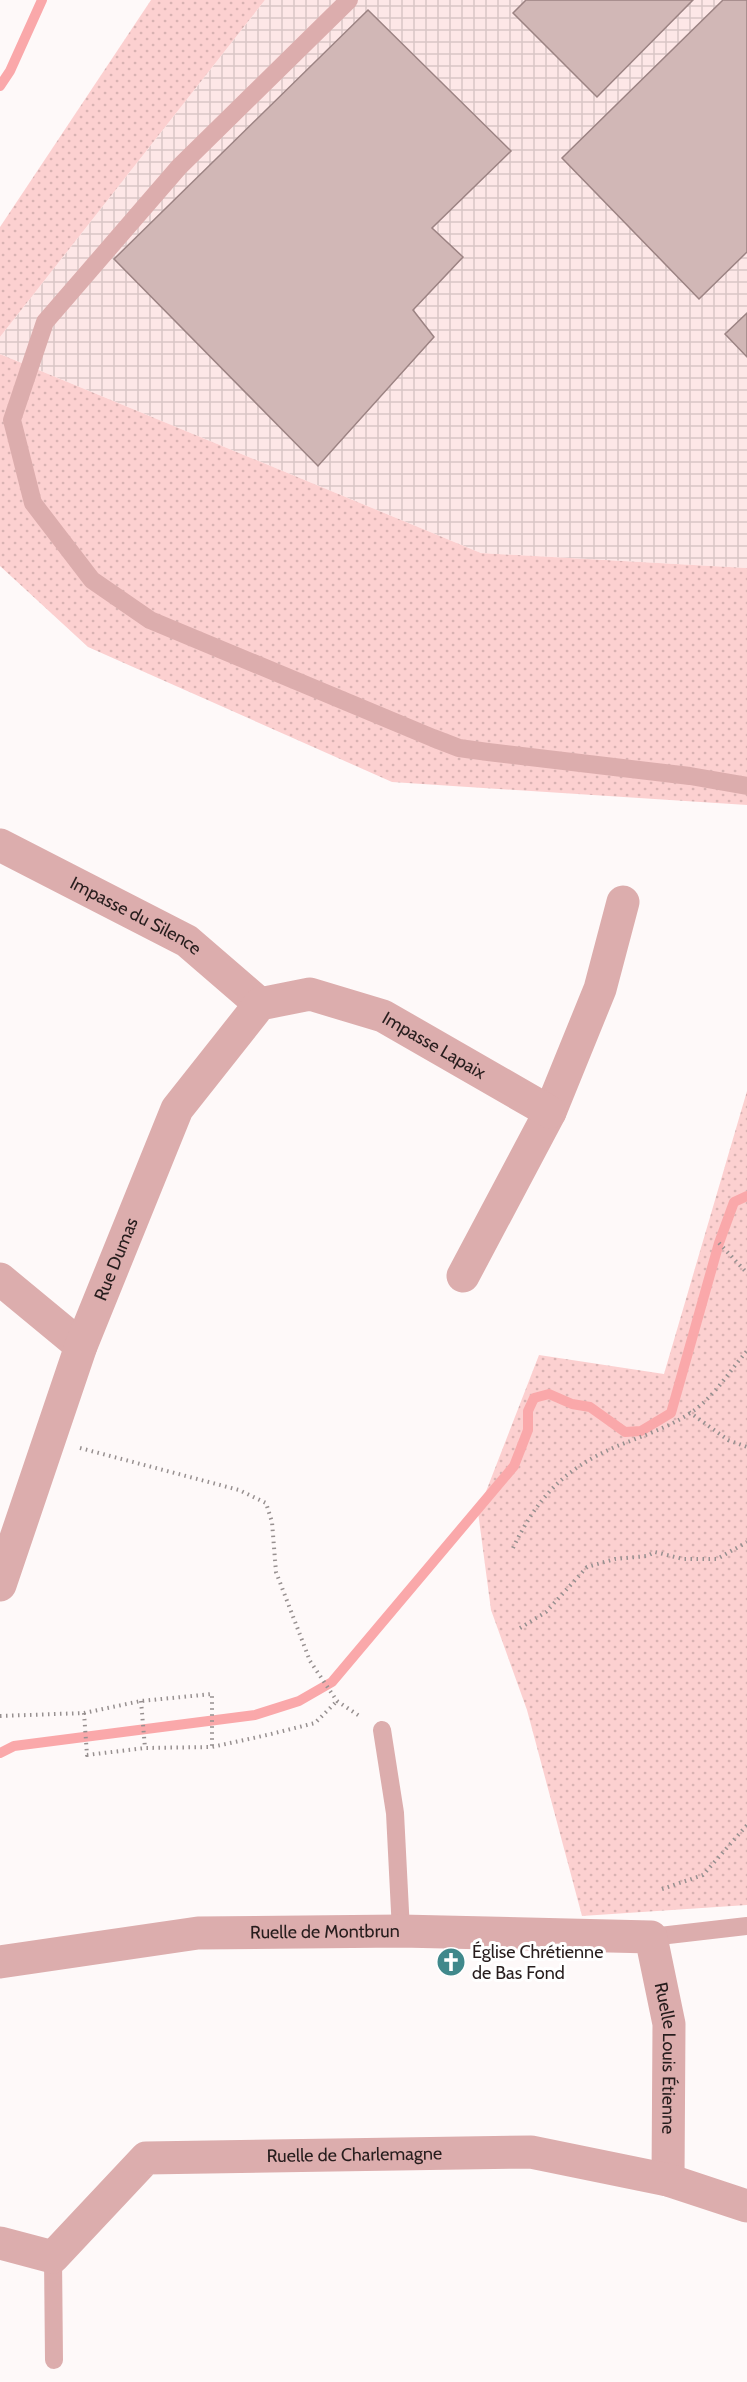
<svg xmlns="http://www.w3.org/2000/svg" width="747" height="2382" font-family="Cabin,sans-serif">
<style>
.industrial{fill:url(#industrial-grid)}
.park{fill:url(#park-dots)}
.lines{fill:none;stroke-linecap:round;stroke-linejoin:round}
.stream{stroke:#faa8aa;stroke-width:10}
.building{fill:#d1b7b6;stroke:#9c8383;stroke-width:1.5}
.path{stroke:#979090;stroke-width:4;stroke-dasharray:1.5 4.5;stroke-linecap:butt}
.service{stroke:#dcadad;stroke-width:18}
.minor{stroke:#dcadad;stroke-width:33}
.labels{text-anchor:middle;stroke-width:6;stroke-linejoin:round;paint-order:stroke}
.street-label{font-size:18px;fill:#271d1d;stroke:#fff}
.poi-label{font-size:18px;fill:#271d1d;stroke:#fff;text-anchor:start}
</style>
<defs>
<pattern id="industrial-grid" width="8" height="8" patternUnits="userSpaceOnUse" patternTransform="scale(1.5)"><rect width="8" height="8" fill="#fde7e7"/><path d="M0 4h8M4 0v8" fill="none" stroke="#d9c6c6"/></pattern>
<pattern id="park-dots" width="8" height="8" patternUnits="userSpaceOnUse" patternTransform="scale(1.5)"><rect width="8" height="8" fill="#fcd0d0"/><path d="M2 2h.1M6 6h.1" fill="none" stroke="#d8b2b2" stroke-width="1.8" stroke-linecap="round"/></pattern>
</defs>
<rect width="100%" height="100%" fill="#fef9f9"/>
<path class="industrial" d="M265,0H747V568L481,553L0,354V337Z"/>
<g class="park">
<path d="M151,0H265L0,337V227Z"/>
<path d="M0,354L481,553L747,568V805L392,782L88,647L0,566Z"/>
<path d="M747,1091V1905L582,1916L527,1710L491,1610L478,1512L539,1355L664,1374Z"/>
</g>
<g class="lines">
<g class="stream">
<path d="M0,86L10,71L42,0"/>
<path d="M0,1753L14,1746L255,1715L299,1701L332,1682L514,1466L528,1430V1411L534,1398L549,1394L572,1404L590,1407L625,1432L641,1431L671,1413L719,1243L734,1202L747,1196"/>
</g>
</g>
<g class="building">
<path d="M526,0H693L597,97L513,13Z"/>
<path d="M723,0H747V252L699,299L562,158Z"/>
<path d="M368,10L511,151L432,228L463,257L413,310L434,337L318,466L114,259Z"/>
<path d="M747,313V357L725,334Z"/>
</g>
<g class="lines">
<g class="path">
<path d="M719,1243L747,1273"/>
<path d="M689,1412L728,1440L747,1447"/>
<path d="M80,1448L239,1490L266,1503L272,1522L276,1572L310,1661L337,1701L361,1717"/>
<path d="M513,1548C537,1498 564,1469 615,1447C644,1435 678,1425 702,1404C719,1389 732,1368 747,1351"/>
<path d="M520,1628L546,1612L587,1567L615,1559L647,1556L655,1552L683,1559H717L747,1542"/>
<path d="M141,1701L145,1748"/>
<path d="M84,1713L87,1755L145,1748L212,1747L267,1735L315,1723L337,1701"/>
<path d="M0,1716L84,1713L141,1701L212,1694V1747"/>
<path d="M662,1889L703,1875L747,1825"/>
</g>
<g class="service">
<path d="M349,0L179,167L45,322L12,420L33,503L92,580L150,620L433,738L459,748L488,752L690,776L747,786"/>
<path d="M382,1730L395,1813L401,1931"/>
<path d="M651,1937L747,1926"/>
<path d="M53,2257L54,2360"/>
</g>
<g class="minor">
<path id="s1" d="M0,845L187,941L260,1004"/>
<path d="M463,1276L550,1112L600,989L623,902"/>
<path d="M0,1279L81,1346"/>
<path id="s2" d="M0,1585L81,1346L177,1109L260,1004L310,994L383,1016L550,1112"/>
<path id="s3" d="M0,1962L198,1933L401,1931L651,1937L669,2024L668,2180"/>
<path id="s4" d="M0,2243L53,2257L146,2158L531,2152L668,2180L747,2206"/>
</g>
</g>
<defs>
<g id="church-disc" transform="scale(1.5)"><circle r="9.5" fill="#40888b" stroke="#fff"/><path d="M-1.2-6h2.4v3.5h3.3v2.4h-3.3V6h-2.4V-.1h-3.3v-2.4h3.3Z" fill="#fff"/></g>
</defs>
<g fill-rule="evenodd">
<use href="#church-disc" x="451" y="1962"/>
</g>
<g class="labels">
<g class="street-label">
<text dy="6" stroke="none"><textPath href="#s1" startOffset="153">Impasse du Silence</textPath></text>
<text dy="6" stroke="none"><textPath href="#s2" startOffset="828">Impasse Lapaix</textPath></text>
<text dy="6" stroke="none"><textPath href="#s2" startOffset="346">Rue Dumas</textPath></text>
<text dy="6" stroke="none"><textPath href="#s3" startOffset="327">Ruelle de Montbrun</textPath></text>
<text dy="6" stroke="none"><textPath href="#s3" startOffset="776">Ruelle Louis Étienne</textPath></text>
<text dy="6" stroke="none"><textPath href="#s4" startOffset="399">Ruelle de Charlemagne</textPath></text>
</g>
<g class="poi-label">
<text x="472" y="1958">Église Chrétienne<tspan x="472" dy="21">de Bas Fond</tspan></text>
</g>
</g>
</svg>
